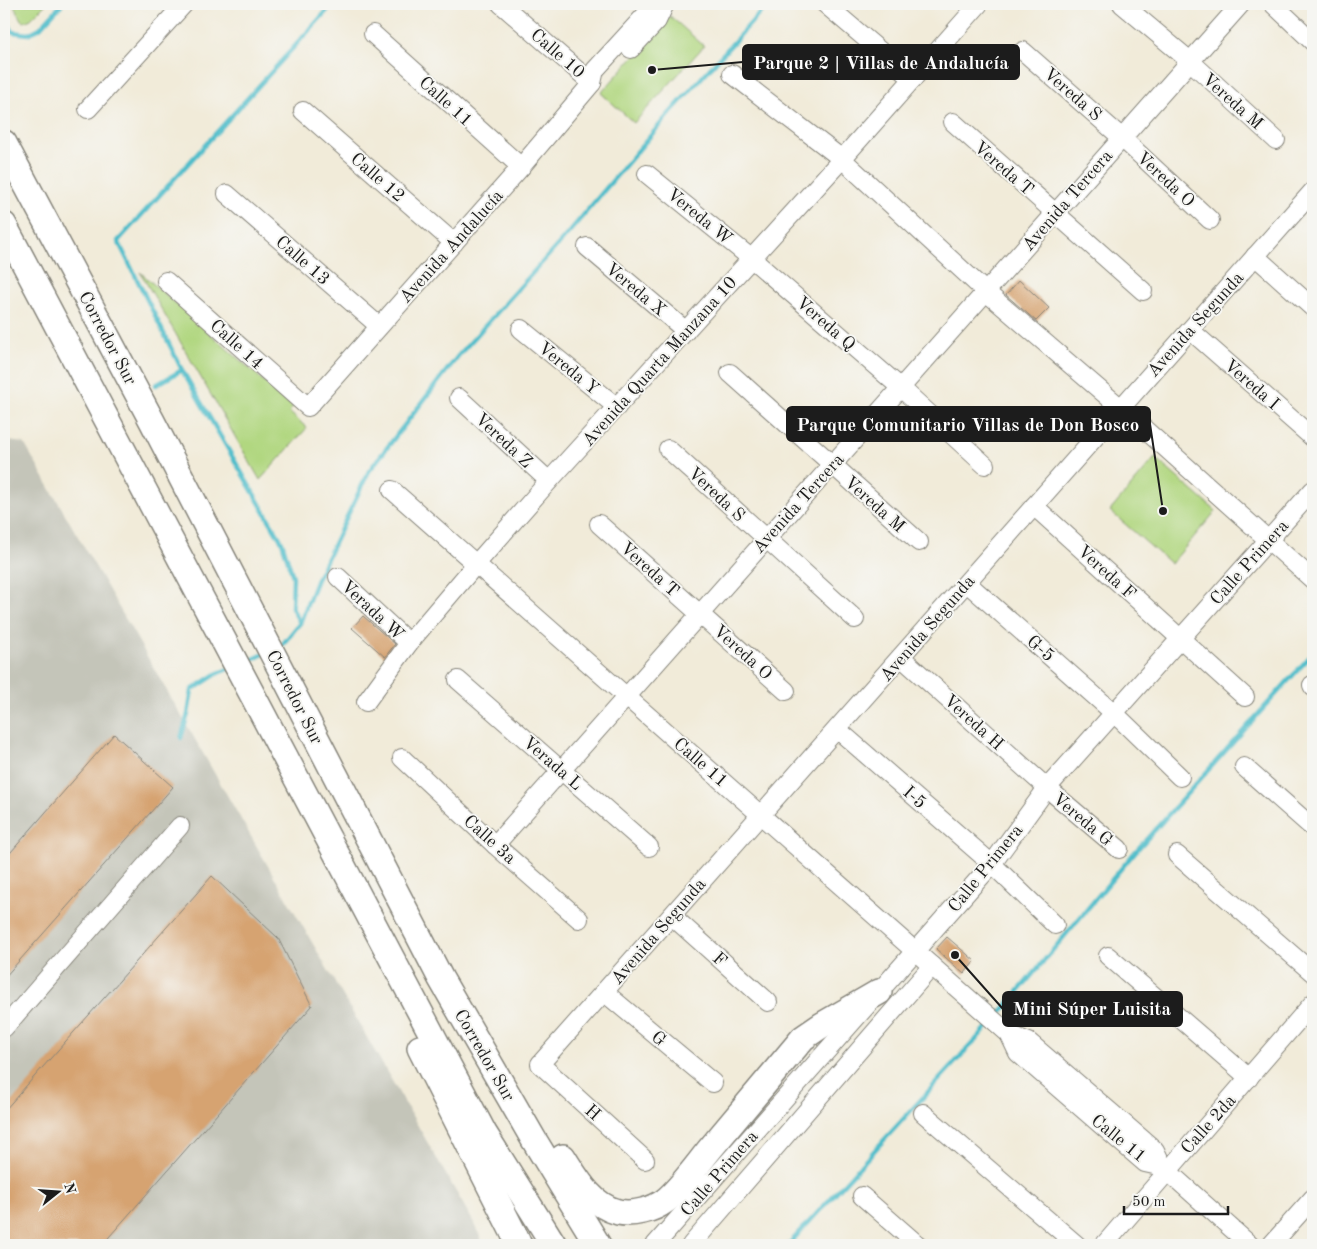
<svg xmlns="http://www.w3.org/2000/svg" width="1317" height="1249" font-family="'Old Standard TT',serif">
<style>
.industrial{fill:#c4c5b9}
.green{fill:#b1d780;stroke:#667a4e}
.lines{fill:none;stroke-linecap:round;stroke-linejoin:round}
.stream{stroke:#50bdca;stroke-width:4.5}
.building{fill:#d6a371}
.minor-casing{stroke:#86847a;stroke-width:20}
.highway-casing{stroke:#86847a;stroke-width:28}
.minor{stroke:#fff;stroke-width:18}
.highway{stroke:#fff;stroke-width:25}
.labels{text-anchor:middle;stroke-width:4;stroke-linejoin:round;paint-order:stroke}
.street-label{font-size:18px;fill:#1c1c1c;stroke:#f6f6f2}
.leader{fill:none;stroke:#1c1c1c;stroke-width:2}
.callout-dot{fill:#1c1c1c;stroke:#f6f6f2;stroke-width:2}
.callout{fill:#1c1c1c;stroke:#1c1c1c;stroke-width:2}
.callout-label{font-size:19px;text-anchor:middle;font-weight:bold;fill:#fff}
</style>
<rect width="100%" height="100%" fill="#f6f6f2"/>
<filter id="ink" filterUnits="userSpaceOnUse"><feTurbulence type="fractalNoise" baseFrequency=".02" numOctaves="2"/><feDisplacementMap in="SourceGraphic" scale="10" xChannelSelector="R" yChannelSelector="G"/><feConvolveMatrix kernelMatrix="1 2 1 2 8 2 1 2 1" color-interpolation-filters="sRGB"/></filter>
<filter id="wash" filterUnits="userSpaceOnUse"><feTurbulence type="fractalNoise" baseFrequency=".0096" numOctaves="4" result="noise"/><feDisplacementMap in="SourceGraphic" scale="20" xChannelSelector="R" yChannelSelector="G"/><feGaussianBlur stdDeviation="1.12" result="paint"/><feColorMatrix in="noise" values="0 0 0 0 0 0 0 0 0 0 0 0 0 0 0 0 0 1.4 0 .05"/><feComposite in="paint" operator="in"/></filter>
<g filter="url(#wash)">
<rect width="100%" height="100%" fill="#f1ebd9"/>
<path class="industrial" d="M8,441L24,443L478,1230L482,1245H4V443Z"/>
<g class="green">
<path d="M13,4H46L31,19L24,22L21,20Z"/>
<path d="M670,16L704,46L634,123L601,93Z"/>
<path d="M140,272L293,407L289,412L307,428L260,480Z"/>
<path d="M1155,458L1216,511L1171,564L1110,511Z"/>
</g>
<g class="lines">
<g class="stream">
<path d="M4,16L13,32L28,34L40,28L62,4"/>
<path d="M182,370L282,542L293,577L292,608L300,623"/>
<path d="M156,385L182,370L118,241L333,4"/>
<path d="M282,645L300,623L317,579L369,471L458,356L564,238L668,115L768,4"/>
<path d="M245,663L264,654"/>
<path d="M181,738L188,714L192,690L218,673L228,669"/>
<path d="M996,1018L1135,852L1313,653"/>
<path d="M788,1245L991,1023"/>
</g>
</g>
<g id="blocks">
<g class="building">
<path d="M1019,280L1049,308L1036,321L1006,295Z"/>
<path d="M363,616L395,644L385,657L352,628Z"/>
<path d="M114,734L173,787L4,978V860Z"/>
<path d="M212,876L278,938L312,1006L102,1245H4V1111Z"/>
<path d="M947,937L975,961L964,974L936,949Z"/>
</g>
</g>
</g>
<g filter="url(#ink)">
<use href="#blocks" fill-opacity="0" stroke="#86847a" stroke-width="1"/>
<g class="lines">
<g class="minor-casing">
<g id="minor">
<path d="M501,4L592,83"/>
<path d="M825,4L913,79"/>
<path d="M1122,4L1190,61L1276,140"/>
<path d="M1273,4L1313,42"/>
<path d="M373,34L521,167"/>
<path d="M631,49L657,21L665,4"/>
<path d="M1023,51L1122,138L1210,220"/>
<path d="M732,74L842,159L986,292L1121,408L1313,580"/>
<path d="M88,109L184,4"/>
<path d="M303,111L454,243"/>
<path d="M953,122L1143,291"/>
<path d="M647,174L752,259L901,388L985,465"/>
<path d="M227,194L379,326"/>
<path d="M587,247L686,331"/>
<path d="M1255,256L1313,308"/>
<path d="M166,281L308,407L521,167L592,83L595,70L649,11L662,6"/>
<path d="M521,329L617,407"/>
<path d="M1190,330L1313,438"/>
<path d="M730,373L919,542"/>
<path d="M459,398L549,481"/>
<path d="M668,449L855,619"/>
<path d="M392,490L1009,1034L1029,1042L1155,1150L1163,1167L1250,1245"/>
<path d="M1034,506L1245,697"/>
<path d="M599,524L786,691"/>
<path d="M338,577L409,643"/>
<path d="M967,583L1114,713L1180,777"/>
<path d="M901,657L1047,788L1119,849"/>
<path d="M458,680L649,847"/>
<path d="M1312,685L1313,687"/>
<path d="M366,702L409,643L476,564L549,481L842,159L979,4"/>
<path d="M837,729L992,864L1055,925"/>
<path d="M402,758L495,845L579,919"/>
<path d="M1244,767L1313,828"/>
<path d="M495,845L1241,4"/>
<path d="M1177,855L1313,973"/>
<path d="M672,916L768,1002"/>
<path d="M1108,956L1249,1078"/>
<path d="M604,992L713,1083"/>
<path d="M4,1028L180,826"/>
<path d="M1009,1034L1018,1053L1145,1163L1163,1167"/>
<path d="M923,1113L1077,1245"/>
<path d="M645,1160L540,1064L1313,191"/>
<path d="M862,1196L918,1245"/>
<path d="M655,1245L992,864L1047,788L1313,490"/>
<path d="M691,1245L932,966"/>
<path d="M1104,1245L1313,1003"/>
<path d="M1271,1245L1313,1198"/>
</g>
</g>
<g class="highway-casing">
<g id="highway">
<path d="M4,143L152,421L441,979L534,1140L598,1245"/>
<path d="M4,225L484,1133L554,1245"/>
<path d="M420,1048L515,1236L519,1245"/>
<path d="M563,1157C577,1179 591,1205 618,1212C633,1215 653,1210 665,1201C680,1189 697,1165 710,1149C741,1112 772,1075 803,1038L822,1025L879,992"/>
</g>
</g>
<use href="#minor" class="minor"/>
<use href="#highway" class="highway"/>
</g>
</g>
<g class="labels">
<g class="street-label">
<text transform="translate(558 53) rotate(41)" y="6">Calle 10</text>
<text transform="translate(1073 94) rotate(41)" y="6">Vereda S</text>
<text transform="translate(446 101) rotate(42)" y="6">Calle 11</text>
<text transform="translate(1233 101) rotate(42)" y="6">Vereda M</text>
<text transform="translate(1004 168) rotate(41)" y="6">Vereda T</text>
<text transform="translate(378 177) rotate(41)" y="6">Calle 12</text>
<text transform="translate(1166 179) rotate(43)" y="6">Vereda O</text>
<text transform="translate(1067 200) rotate(-49)" y="6">Avenida Tercera</text>
<text transform="translate(700 216) rotate(39)" y="6">Vereda W</text>
<text transform="translate(451 246) rotate(-48)" y="6">Avenida Andalucía</text>
<text transform="translate(303 260) rotate(41)" y="6">Calle 13</text>
<text transform="translate(636 289) rotate(40)" y="6">Vereda X</text>
<text transform="translate(826 323) rotate(41)" y="6">Vereda Q</text>
<text transform="translate(1195 324) rotate(-48)" y="6">Avenida Segunda</text>
<text transform="translate(108 338) rotate(62)" y="6">Corredor Sur</text>
<text transform="translate(237 344) rotate(42)" y="6">Calle 14</text>
<text transform="translate(659 361) rotate(-48)" y="6">Avenida Quarta Manzana 10</text>
<text transform="translate(569 368) rotate(39)" y="6">Vereda Y</text>
<text transform="translate(1252 384) rotate(41)" y="6">Vereda I</text>
<text transform="translate(504 440) rotate(43)" y="6">Vereda Z</text>
<text transform="translate(717 494) rotate(43)" y="6">Vereda S</text>
<text transform="translate(798 503) rotate(-48)" y="6">Avenida Tercera</text>
<text transform="translate(875 504) rotate(42)" y="6">Vereda M</text>
<text transform="translate(1249 562) rotate(-48)" y="6">Calle Primera</text>
<text transform="translate(650 569) rotate(42)" y="6">Vereda T</text>
<text transform="translate(1107 572) rotate(42)" y="6">Vereda F</text>
<text transform="translate(373 610) rotate(43)" y="6">Verada W</text>
<text transform="translate(927 628) rotate(-49)" y="6">Avenida Segunda</text>
<text transform="translate(1041 648) rotate(41)" y="6">G-5</text>
<text transform="translate(743 652) rotate(42)" y="6">Vereda O</text>
<text transform="translate(295 697) rotate(63)" y="6">Corredor Sur</text>
<text transform="translate(974 722) rotate(42)" y="6">Vereda H</text>
<text transform="translate(701 762) rotate(41)" y="6">Calle 11</text>
<text transform="translate(553 763) rotate(41)" y="6">Verada L</text>
<text transform="translate(915 797) rotate(41)" y="6">I-5</text>
<text transform="translate(1083 819) rotate(40)" y="6">Vereda G</text>
<text transform="translate(490 839) rotate(42)" y="6">Calle 3a</text>
<text transform="translate(985 868) rotate(-51)" y="6">Calle Primera</text>
<text transform="translate(658 931) rotate(-49)" y="6">Avenida Segunda</text>
<text transform="translate(720 959) rotate(42)" y="6">F</text>
<text transform="translate(659 1038) rotate(40)" y="6">G</text>
<text transform="translate(485 1055) rotate(60)" y="6">Corredor Sur</text>
<text transform="translate(593 1112) rotate(42)" y="6">H</text>
<text transform="translate(1208 1124) rotate(-48)" y="6">Calle 2da</text>
<text transform="translate(1119 1138) rotate(39)" y="6">Calle 11</text>
<text transform="translate(719 1173) rotate(-49)" y="6">Calle Primera</text>
</g>
</g>
<path class="leader" d="M652 70L743 62M1163 511L1150 424M955 955L1003 1009"/>
<g class="callout-dot">
<circle cx="652" cy="70" r="5"/>
<circle cx="1163" cy="511" r="5"/>
<circle cx="955" cy="955" r="5"/>
</g>
<g class="callout">
<rect x="743" y="45" width="276" height="34" rx="5"/>
<rect x="787" y="407" width="363" height="34" rx="5"/>
<rect x="1003" y="992" width="179" height="34" rx="5"/>
</g>
<g class="callout-label">
<text x="881" y="69">Parque 2 | Villas de Andalucía</text>
<text x="968" y="431">Parque Comunitario Villas de Don Bosco</text>
<text x="1092" y="1015">Mini Súper Luisita</text>
</g>
<rect width="1317" height="1249" fill="none" stroke="#f6f6f2" stroke-width="20"/>
<g transform="translate(58 1192) rotate(73)" stroke="#f6f6f2" stroke-width="4" paint-order="stroke">
<path d="M0-4L9 19L0 12L-9 19Z" fill="#1c1c1c"/>
<text y="-8" font-size="14" font-weight="bold" text-anchor="middle" fill="#1c1c1c">N</text>
</g>
<path d="M1124 1206v8h104v-8" fill="none" stroke="#1c1c1c" stroke-width="2.5"/>
<text x="1132" y="1206" font-size="15" fill="#1c1c1c" stroke="#f6f6f2" stroke-width="4" paint-order="stroke">50 m</text>
</svg>
